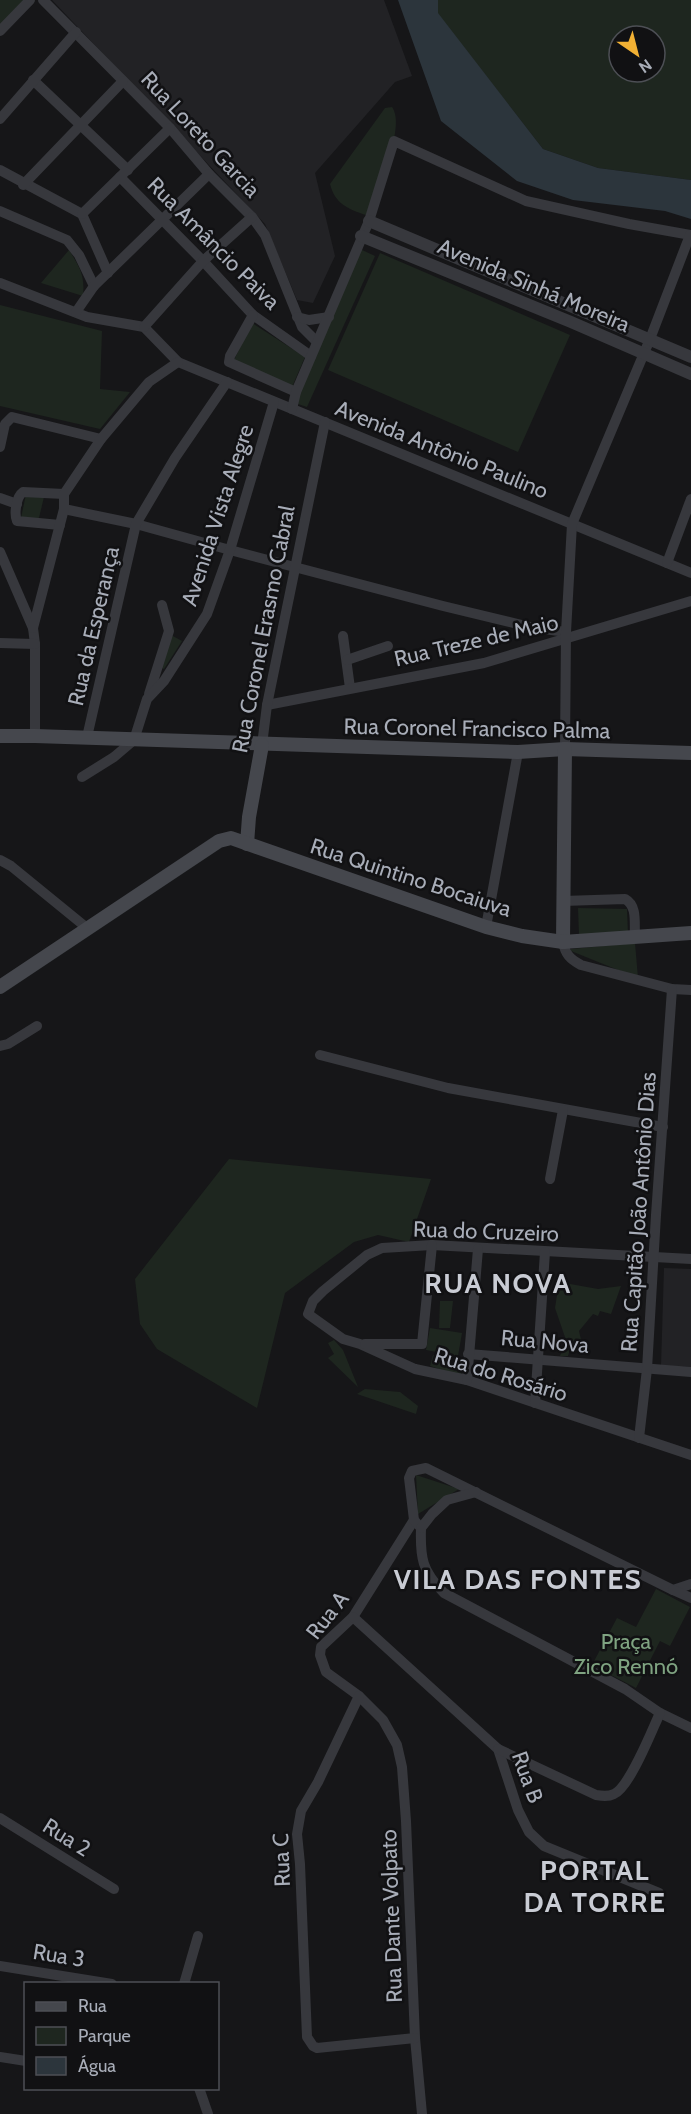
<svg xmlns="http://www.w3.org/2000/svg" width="691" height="2114" font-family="Cabin,sans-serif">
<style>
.built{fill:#222225}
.green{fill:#1e261f;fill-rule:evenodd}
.water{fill:#2c353c}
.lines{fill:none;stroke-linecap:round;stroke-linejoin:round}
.minor{stroke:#37383d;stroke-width:10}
.tertiary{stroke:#37383d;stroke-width:12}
.secondary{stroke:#45474d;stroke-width:14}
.labels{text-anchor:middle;stroke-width:5;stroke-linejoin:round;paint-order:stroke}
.street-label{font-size:22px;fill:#a8adb8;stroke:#111113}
.park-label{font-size:22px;fill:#7fa381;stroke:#111113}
.district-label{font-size:28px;font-weight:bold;letter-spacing:1.5px;fill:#c9ccd4;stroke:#111113}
</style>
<rect width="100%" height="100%" fill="#161618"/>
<g class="built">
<path d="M52,0H384L412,76L395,82L315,173L335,256L313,303L297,300L265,224Z"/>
<path d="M664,1268L691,1269V1367L661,1366Z"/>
</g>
<g class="green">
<path d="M0,0H24L0,26Z"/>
<path d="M438,0H691V180L598,168L543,149L437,13ZM619,36H655V72H619Z"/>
<path d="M392,107C407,128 375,192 366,215C348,209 335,204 330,184L385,108Z"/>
<path d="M360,249L375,256L307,407L295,403Z"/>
<path d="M69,250C80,268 85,275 83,296L41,283Z"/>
<path d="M380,253L570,335L518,452L328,370Z"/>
<path d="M0,305L102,331L100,389L130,392L100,429L0,406Z"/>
<path d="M252,323L305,357L292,387L234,360Z"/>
<path d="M26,494L44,497L38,522L21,518Z"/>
<path d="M171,635L182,641L164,669L160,667Z"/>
<path d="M578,908L627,909L628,934L579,935Z"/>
<path d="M635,943L638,978L571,951V949Z"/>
<path d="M229,1159L431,1179L409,1242L378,1235L354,1242L285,1293L257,1408L157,1349L140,1324L135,1279Z"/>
<path d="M559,1282L598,1289L621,1286L611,1314L600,1311L598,1316L593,1314L579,1331L582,1344L571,1345L568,1356H560L566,1340L555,1308Z"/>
<path d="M440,1301H453L450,1328H439Z"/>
<path d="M430,1328L462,1333L458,1356L426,1350Z"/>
<path d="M334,1340L343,1350L358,1387L328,1358L334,1354L328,1343Z"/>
<path d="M433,1355L463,1361L461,1376L430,1366Z"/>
<path d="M365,1389L400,1392L418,1406L416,1414L357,1394Z"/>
<path d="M416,1475L459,1489L418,1514Z"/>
<path d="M656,1589L690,1607L670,1646L660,1641L636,1688L592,1665L617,1618L636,1627Z"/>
</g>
<path class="water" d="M398,0H438V13L543,149L598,168L691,180V219L665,211L573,200L517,181L441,121Z"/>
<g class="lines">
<g class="minor">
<path d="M43,0L170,128L209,174L252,217L265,235L302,327L317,342"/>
<path d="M0,31L30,0"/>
<path d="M33,80L128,170"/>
<path d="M0,119L76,32"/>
<path d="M0,170L82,214L108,273"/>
<path d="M120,177L203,261L253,315L311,356"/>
<path d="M23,185L123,81"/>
<path d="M0,211L67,240L79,255L94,286"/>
<path d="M82,214L170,128"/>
<path d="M0,283L87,317L144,327L178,362L691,573"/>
<path d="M76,312L94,286L209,174"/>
<path d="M253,315L230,356L229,362L296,392"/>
<path d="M297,317L309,320L329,317"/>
<path d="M144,327L203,261L252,217"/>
<path d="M292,409L296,392L369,221L394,141L526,201L629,224L691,235"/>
<path d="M0,447L5,424L12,417L101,439"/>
<path d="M0,498L17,504"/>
<path d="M64,509L136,524L230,550L443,606L530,627L566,632"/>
<path d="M60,525L17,521C14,514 16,497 23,492L64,494"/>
<path d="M0,552L33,628L35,644V736"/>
<path d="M667,563L691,499"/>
<path d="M33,628L64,509V494L101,439L149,382L178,362"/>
<path d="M343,636L350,688"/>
<path d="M0,643L35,644"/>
<path d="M347,660L388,646"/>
<path d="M149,694L169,631L162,605"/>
<path d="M267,705L484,663L691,601"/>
<path d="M87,737L136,524L175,458L227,382"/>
<path d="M262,745L267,705L325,422"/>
<path d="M565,749L566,632L572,524L650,339L690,235"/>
<path d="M82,777L114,757L134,740L147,699L164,681L207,614L230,550L274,402"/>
<path d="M0,860L11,866L87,928"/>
<path d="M563,901L625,899C638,906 634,924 635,937"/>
<path d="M486,927L518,752"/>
<path d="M563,942C565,954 570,959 581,965L672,989L691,990"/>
<path d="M0,1046L8,1044L37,1026"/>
<path d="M320,1055L448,1088L663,1127"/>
<path d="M550,1179L563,1110"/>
<path d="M691,1259L432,1245L382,1248L367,1255L323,1291L313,1301L308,1314L343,1339L360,1344L415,1369L467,1380L691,1455"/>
<path d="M365,1344H422L432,1245"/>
<path d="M468,1354L691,1372"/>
<path d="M467,1380L478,1249"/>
<path d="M535,1403L545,1252"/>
<path d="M639,1438L647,1369L656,1215L672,989"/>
<path d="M414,1520L353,1617L321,1647L320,1655L326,1672L359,1696L383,1720L397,1745L402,1767L406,1821L415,2038L422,2114"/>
<path d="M421,1528L414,1520L409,1478L412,1471L426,1468L673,1590L691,1584"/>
<path d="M421,1528C420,1558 422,1571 444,1593L625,1689L660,1713L691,1728"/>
<path d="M421,1528L432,1514L447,1500L476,1492"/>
<path d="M673,1590L691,1598"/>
<path d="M353,1617L498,1749L518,1810L529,1832L544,1846L659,1893"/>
<path d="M359,1696L318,1782L301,1811L297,1834L300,1864L307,2037L313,2046L317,2048L415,2038"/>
<path d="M498,1749L596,1795C602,1796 608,1797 614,1794C630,1787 652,1730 660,1713"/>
<path d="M0,1818L114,1889"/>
<path d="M0,1966L112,1984"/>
<path d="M184,1984L198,1936"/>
<path d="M0,2057L26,2061"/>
<path d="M199,2088L208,2114"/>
</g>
<g class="tertiary">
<path d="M369,221L691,357"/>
<path d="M361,236L571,322L691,374"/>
</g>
<g class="secondary">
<path d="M0,736H35L518,752L565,749L691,753"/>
<path d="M247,844L249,817L262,745"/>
<path d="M563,942L565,749"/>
<path d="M0,987L219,841L231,838L486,927L522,936L563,942L691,933"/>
</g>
</g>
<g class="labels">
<g class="street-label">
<text transform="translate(201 134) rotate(47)" y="8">Rua Loreto Garcia</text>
<text transform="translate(214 243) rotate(45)" y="8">Rua Amâncio Paiva</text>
<text transform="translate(534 285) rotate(23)" y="8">Avenida Sinhá Moreira</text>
<text transform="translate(442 449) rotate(22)" y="8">Avenida Antônio Paulino</text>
<text transform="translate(217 515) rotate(-72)" y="8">Avenida Vista Alegre</text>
<text transform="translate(93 626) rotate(-77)" y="8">Rua da Esperança</text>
<text transform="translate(263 629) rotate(-79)" y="8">Rua Coronel Erasmo Cabral</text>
<text transform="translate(476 640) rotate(-13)" y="8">Rua Treze de Maio</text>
<text transform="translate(477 728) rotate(1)" y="8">Rua Coronel Francisco Palma</text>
<text transform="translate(411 877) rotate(18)" y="8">Rua Quintino Bocaiuva</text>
<text transform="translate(638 1212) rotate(-86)" y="8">Rua Capitão João Antônio Dias</text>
<text transform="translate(486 1231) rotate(2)" y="8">Rua do Cruzeiro</text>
<text transform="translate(545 1341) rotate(5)" y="8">Rua Nova</text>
<text transform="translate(501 1374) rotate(17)" y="8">Rua do Rosário</text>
<text transform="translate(327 1615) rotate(-52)" y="8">Rua A</text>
<text transform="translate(528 1777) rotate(70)" y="8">Rua B</text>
<text transform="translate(67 1837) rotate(32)" y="8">Rua 2</text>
<text transform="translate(281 1860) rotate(-92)" y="8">Rua C</text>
<text transform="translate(391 1916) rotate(-92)" y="8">Rua Dante Volpato</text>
<text transform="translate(59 1955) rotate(9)" y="8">Rua 3</text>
</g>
<g class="park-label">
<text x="626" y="1649">Praça<tspan x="626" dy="25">Zico Rennó</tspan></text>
</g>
<g class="district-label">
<text x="498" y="1293">RUA NOVA</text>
<text x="518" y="1589">VILA DAS FONTES</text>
<text x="595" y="1880">PORTAL<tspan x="595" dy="32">DA TORRE</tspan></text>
</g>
</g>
<rect x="24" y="1982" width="195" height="108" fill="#111113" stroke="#4d4f55" stroke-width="1.5"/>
<rect x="36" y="2002" width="30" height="9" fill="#45474d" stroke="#4d4f55" stroke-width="1.5"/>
<text x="78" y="2012" font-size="18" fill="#a8adb8">Rua</text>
<rect x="36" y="2027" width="30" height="18" fill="#1e261f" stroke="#4d4f55" stroke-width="1.5"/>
<text x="78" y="2042" font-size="18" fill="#a8adb8">Parque</text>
<rect x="36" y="2057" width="30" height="18" fill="#2c353c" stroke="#4d4f55" stroke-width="1.5"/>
<text x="78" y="2072" font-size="18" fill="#a8adb8">Água</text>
<g transform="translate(637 54) rotate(145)"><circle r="28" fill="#111113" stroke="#4d4f55" stroke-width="1.5"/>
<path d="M0-4.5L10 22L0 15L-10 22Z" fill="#f2b134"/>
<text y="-9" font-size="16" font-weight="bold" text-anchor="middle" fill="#a8adb8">N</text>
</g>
</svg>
